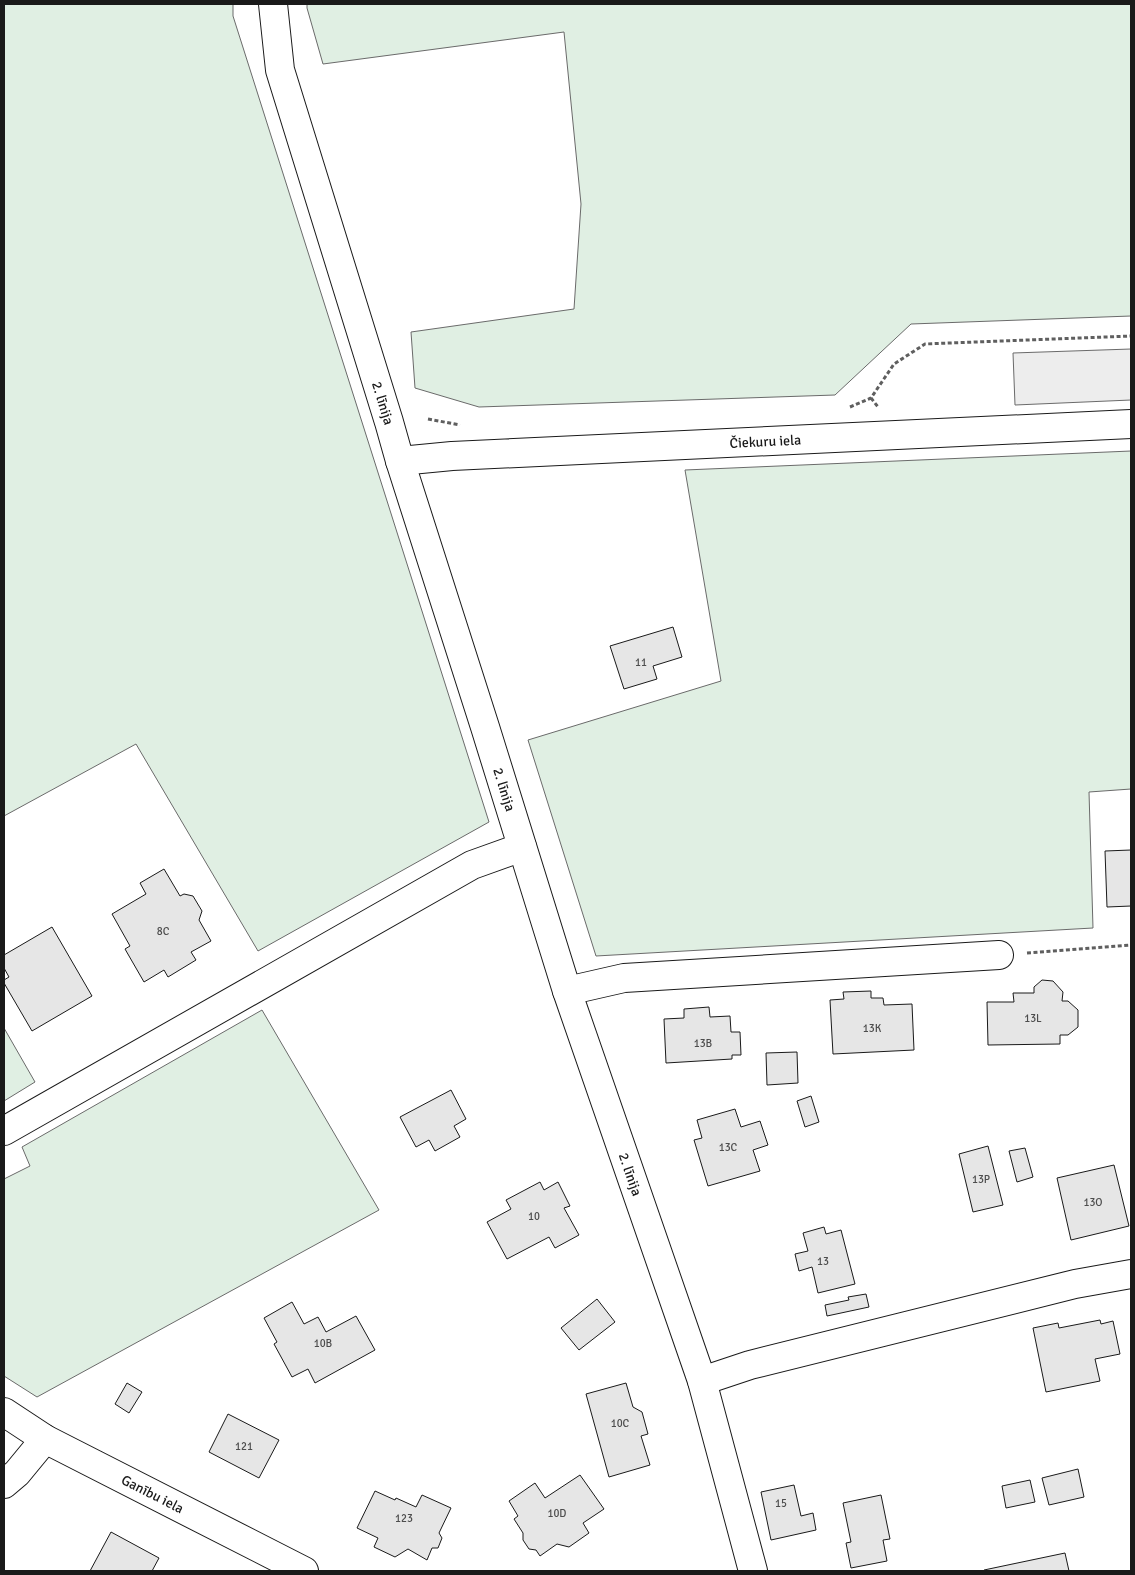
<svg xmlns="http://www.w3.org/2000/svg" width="1135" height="1575" font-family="Signika,sans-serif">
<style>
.green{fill:#e0efe3;stroke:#6a6a6a}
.parking{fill:#ededed;stroke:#6a6a6a}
.building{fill:#e6e6e6;stroke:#1a1a1a}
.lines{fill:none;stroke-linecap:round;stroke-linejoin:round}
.minor-casing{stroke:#1a1a1a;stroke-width:30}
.path{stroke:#5f5f5f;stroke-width:3;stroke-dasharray:4 2.5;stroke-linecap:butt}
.minor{stroke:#fff;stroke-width:28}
.labels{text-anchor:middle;stroke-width:4;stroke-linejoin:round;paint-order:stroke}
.number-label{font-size:11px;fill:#4d4d4d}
.street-label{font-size:14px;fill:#1a1a1a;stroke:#fff}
</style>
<rect width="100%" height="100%" fill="#fff"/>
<g class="green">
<path d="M4,4H233V16L489,822L258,951L136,744L4,816Z"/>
<path d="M307,4H1131V316L911,324L835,395L479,407L415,388L411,332L574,309L581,204L564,32L323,64L307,8Z"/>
<path d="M1131,451V789L1089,792L1093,928L596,956L528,740L721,681L685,470Z"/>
<path d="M262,1010L379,1210L37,1397L4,1376V1179L30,1166L22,1147Z"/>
<path d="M4,1028L35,1082L4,1101Z"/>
</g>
<path class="parking" d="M1131,349V400L1015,405L1013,353Z"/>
<g class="building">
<path d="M673,627L682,657L653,666L657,679L624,689L610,646Z"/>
<path d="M1131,850V906L1107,907L1105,851Z"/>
<path d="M164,869L180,896L184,894L193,896L202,911L199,920L211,941L191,952L196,960L168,977L164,970L144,982L125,949L130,946L112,914L146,894L140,883Z"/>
<path d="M52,927L92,996L32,1031L4,983V980L9,977L4,968V955Z"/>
<path d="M1042,980L1053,981L1063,992L1062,1001H1068L1078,1010V1027L1068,1035H1060V1044L988,1045L987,1002H1014L1013,993H1034V987Z"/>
<path d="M871,991V998H883L884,1005L912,1004L914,1050L833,1054L830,1000L844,999L843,992Z"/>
<path d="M709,1007L710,1017L730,1016L731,1032H740L741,1055H732V1059L666,1063L664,1019L684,1018V1009Z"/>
<path d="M797,1052L798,1083L767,1085L766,1053Z"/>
<path d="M451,1090L466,1119L454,1126L460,1137L435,1151L429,1140L416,1147L400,1117Z"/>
<path d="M811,1096L819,1122L805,1127L797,1101Z"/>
<path d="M735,1109L741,1127L760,1121L768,1145L753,1150L760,1171L708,1186L694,1140L702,1138L697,1120Z"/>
<path d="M988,1146L1003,1205L973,1212L959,1154Z"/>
<path d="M1025,1148L1033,1177L1017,1182L1009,1151Z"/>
<path d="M1114,1165L1129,1226L1071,1240L1057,1178Z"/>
<path d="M540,1182L544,1190L558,1182L570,1206L564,1208L579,1235L555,1248L549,1237L507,1259L487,1222L511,1209L506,1200Z"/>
<path d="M824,1227L826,1234L841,1230L855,1284L818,1293L812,1267L799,1271L795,1254L808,1251L803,1233Z"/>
<path d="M866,1294L869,1307L827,1316L825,1305L849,1300L848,1297Z"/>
<path d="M597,1299L615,1322L579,1350L561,1328Z"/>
<path d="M292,1302L304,1324L318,1317L326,1332L356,1316L375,1350L315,1383L308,1369L292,1377L274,1344L277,1342L264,1318Z"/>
<path d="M1100,1320L1101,1324L1113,1321L1120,1354L1095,1359L1100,1381L1046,1392L1033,1328L1058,1323L1059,1328Z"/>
<path d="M127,1383L142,1392L129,1413L115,1404Z"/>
<path d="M626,1383L633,1407L642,1412L648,1434L641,1436L650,1465L609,1477L586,1394Z"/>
<path d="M228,1414L279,1440L259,1478L209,1452Z"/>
<path d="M1078,1469L1084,1497L1049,1505L1042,1478Z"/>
<path d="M580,1475L604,1509L583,1523L589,1533L569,1547L557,1544L540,1556L536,1550L529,1549L523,1540V1533L514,1519L518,1516L509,1501L535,1483L545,1498Z"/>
<path d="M1030,1480L1035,1502L1006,1508L1002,1486Z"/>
<path d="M794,1485L801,1516L813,1513L816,1530L771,1540L761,1492Z"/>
<path d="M375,1491L395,1500L396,1498L416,1507L422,1495L451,1508L439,1533L442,1538L438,1548H432L427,1560L408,1549L395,1557L374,1547L378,1538L357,1528Z"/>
<path d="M881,1495L890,1539L883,1540L887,1561L851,1568L846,1543L851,1542L843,1503Z"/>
<path d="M111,1532L159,1558L152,1571H90Z"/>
<path d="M1065,1553L1069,1571H984V1570Z"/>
</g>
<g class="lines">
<g class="minor-casing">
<g id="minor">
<path id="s1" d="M273,4L280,70L389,422L400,461L485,727L567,991L702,1381L753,1571"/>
<path id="s2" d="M400,461L452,456L1131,424"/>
<path d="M567,991L624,978L999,955"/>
<path d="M4,1131L472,865L522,847"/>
<path d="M702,1381L750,1365L1075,1284L1131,1274"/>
<path id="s3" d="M4,1412L45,1439L304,1571"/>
<path d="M4,1484L17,1473L45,1439"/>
</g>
</g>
<g class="path">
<path d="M871,398L878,407"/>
<path d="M850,407L871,398L894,364L925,344L1131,336"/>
<path d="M428,419L460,425"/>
<path d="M1027,953L1131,945"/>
</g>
<use href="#minor" class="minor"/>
</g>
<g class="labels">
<g class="number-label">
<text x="641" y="666">11</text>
<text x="163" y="935">8C</text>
<text x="1033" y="1022">13L</text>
<text x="872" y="1032">13K</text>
<text x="703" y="1047">13B</text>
<text x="728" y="1151">13C</text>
<text x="981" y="1183">13P</text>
<text x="1093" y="1206">13O</text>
<text x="534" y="1220">10</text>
<text x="823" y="1265">13</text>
<text x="323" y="1347">10B</text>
<text x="620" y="1427">10C</text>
<text x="244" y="1450">121</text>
<text x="781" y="1507">15</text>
<text x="557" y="1517">10D</text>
<text x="404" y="1522">123</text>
</g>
<g class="street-label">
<text dy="5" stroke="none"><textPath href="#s1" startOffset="415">2. līnija</textPath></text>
<text dy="5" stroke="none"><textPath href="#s2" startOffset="366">Čiekuru iela</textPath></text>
<text dy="5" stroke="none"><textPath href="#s1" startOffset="820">2. līnija</textPath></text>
<text dy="5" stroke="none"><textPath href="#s1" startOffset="1225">2. līnija</textPath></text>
<text dy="5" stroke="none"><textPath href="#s3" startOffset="170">Ganību iela</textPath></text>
</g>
</g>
<rect width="1135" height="1575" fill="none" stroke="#1a1a1a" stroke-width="10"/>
</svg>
